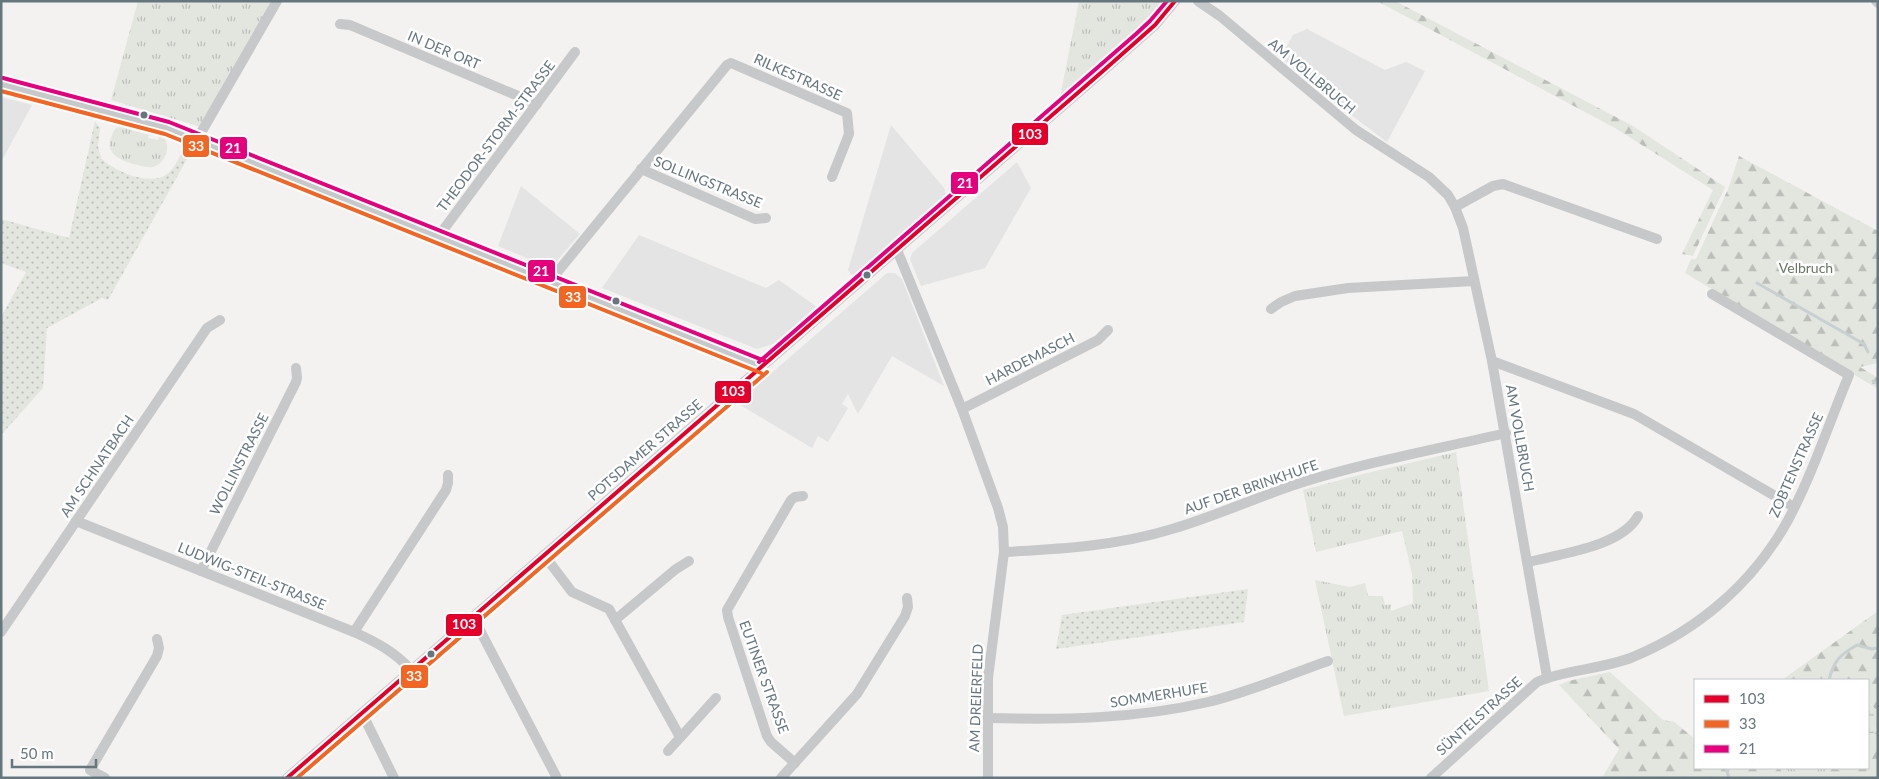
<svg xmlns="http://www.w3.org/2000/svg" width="1879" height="779" font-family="Lato,sans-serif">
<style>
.built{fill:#e3e4e3}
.grass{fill:url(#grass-tufts)}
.forest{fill:url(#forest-firs)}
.wetland{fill:url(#wetland-marsh)}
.park{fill:url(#park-dots)}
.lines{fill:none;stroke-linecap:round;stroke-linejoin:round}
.stream{stroke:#c8d0d2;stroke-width:3}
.minor{stroke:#c7c8c9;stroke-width:10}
.bus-1-casing{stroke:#fff;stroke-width:8}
.bus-2-casing{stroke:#fff;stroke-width:8}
.bus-3-casing{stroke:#fff;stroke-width:8}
.bus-1{stroke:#e4002b;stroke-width:4}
.bus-2{stroke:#f26522;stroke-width:4}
.bus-3{stroke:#e5007d;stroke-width:4}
.bus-dot{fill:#65767f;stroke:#fff;stroke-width:2}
.labels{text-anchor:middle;stroke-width:5;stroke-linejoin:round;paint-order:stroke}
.street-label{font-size:14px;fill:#65767f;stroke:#fff}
.park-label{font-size:14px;fill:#697763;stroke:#fff}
.line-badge{stroke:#fff;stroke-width:2}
.badge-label{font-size:14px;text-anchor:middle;font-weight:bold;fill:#fff}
</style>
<defs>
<pattern id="grass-tufts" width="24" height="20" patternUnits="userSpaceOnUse" patternTransform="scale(1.25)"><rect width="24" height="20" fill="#e3e5df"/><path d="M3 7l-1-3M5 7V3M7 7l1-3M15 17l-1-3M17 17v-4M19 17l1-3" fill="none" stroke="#bcbeba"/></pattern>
<pattern id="forest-firs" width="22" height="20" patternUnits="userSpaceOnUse" patternTransform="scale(1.25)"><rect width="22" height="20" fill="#e3e5df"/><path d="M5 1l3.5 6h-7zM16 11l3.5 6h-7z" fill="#bcbeba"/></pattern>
<pattern id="wetland-marsh" width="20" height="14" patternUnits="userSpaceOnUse" patternTransform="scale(1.25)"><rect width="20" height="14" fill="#e3e5df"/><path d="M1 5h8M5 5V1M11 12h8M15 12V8" fill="none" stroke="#bcbeba"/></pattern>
<pattern id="park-dots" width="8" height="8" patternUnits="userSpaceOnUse" patternTransform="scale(1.25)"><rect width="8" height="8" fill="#e3e5df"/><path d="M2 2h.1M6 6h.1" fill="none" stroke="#bcbeba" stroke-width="1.8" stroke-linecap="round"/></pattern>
</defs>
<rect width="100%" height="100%" fill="#f3f2f1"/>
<g class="built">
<path d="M1307,29L1385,70L1406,62L1425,71L1387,142L1318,90L1281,57L1293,35Z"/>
<path d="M1,97L32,105L1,162Z"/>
<path d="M891,125L944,188L946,194L853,277L848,270Z"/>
<path d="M1017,162L1031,188L985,268L921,286L910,259L912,253Z"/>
<path d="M521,186L580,234L556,262L551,265L541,264L498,246Z"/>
<path d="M639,235L766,288L779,280L817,307L776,343L757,349L602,288Z"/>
<path d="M887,273H895L902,279L944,386L892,356L858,414L848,394L842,404L848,408L828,442L818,436L812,448L737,403Z"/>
</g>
<g class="grass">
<path d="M138,1H272L201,127L111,100Z"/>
<path d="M1079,1H1163L1148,19L1060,97Z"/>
<path d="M120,127L149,135L148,138L158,140L159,137L165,139C171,149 164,165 152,167C146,168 139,165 133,164C113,158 102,149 116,128Z"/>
<path d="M1456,452L1489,691L1344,716L1315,580L1350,587L1365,583L1368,596H1383L1385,605L1391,604V611L1413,603L1412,574L1402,531L1316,552L1303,490L1355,476Z"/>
<path d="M1780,768H1832L1821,778H1784Z"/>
</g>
<g class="forest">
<path d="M1377,1H1395L1633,126L1725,187L1693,256L1682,254L1713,190L1615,128Z"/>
<path d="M1739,156L1878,231V363L1860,367L1878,378V389L1685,273L1691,259H1696L1728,189Z"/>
<path d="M1878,611V712C1867,702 1868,694 1868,680H1782Z"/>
<path d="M1610,672L1663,720L1674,722L1695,739V768H1780L1784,778H1602L1619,749L1559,685L1568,681Z"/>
<path d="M1878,731V778H1821L1832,768H1868V738Z"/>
</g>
<path class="wetland" d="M1868,698L1872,706L1878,712V731L1868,738Z"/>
<g class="park">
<path d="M95,121L100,128L98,146L101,158C113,171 151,187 167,174C174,169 178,159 183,151L190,150L191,152L108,300L102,298L47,328L43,388L1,435V317L26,272L1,263V219L69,238Z"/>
<path d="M1248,589L1244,622L1056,649L1062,615Z"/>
</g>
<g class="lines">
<g class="stream">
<path d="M1757,283L1864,344L1868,352"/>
<path d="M1873,381L1878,384"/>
<path d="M1829,680C1834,660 1840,655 1857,645L1872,649L1878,648"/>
<path d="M1726,768L1729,778"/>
</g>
<g class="minor">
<path d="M1198,1L1220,16L1356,130L1429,177L1448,195L1455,207L1463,228L1492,361L1547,677"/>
<path d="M1876,1L1878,3"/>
<path d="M340,24L350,25L537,104"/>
<path d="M1,84L167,128L205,144L641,318L726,351L763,367"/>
<path d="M198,141L202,131L277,1"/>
<path d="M641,169L755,219L766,218"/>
<path d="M1455,207L1493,186L1503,184L1657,239"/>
<path d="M438,237L575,52"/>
<path d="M897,250L962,409L998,508L1003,527L1004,552L988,678V778"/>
<path d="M550,281L727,65L731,63L847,113L849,134L832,177"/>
<path d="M1271,309L1281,302L1295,296L1348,288L1474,281"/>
<path d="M1492,361L1634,414L1794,507"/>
<path d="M962,409L1098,340L1108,330"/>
<path d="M76,521L354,632C376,642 395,652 411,670"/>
<path d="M1004,552C1061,549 1117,546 1172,529C1216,516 1257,497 1300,483C1367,462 1437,449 1506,433"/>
<path d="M544,555L572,592L609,609L680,737"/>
<path d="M1528,562C1559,554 1621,547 1638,516"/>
<path d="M201,571L296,382L297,378L296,368"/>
<path d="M473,617L557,778"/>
<path d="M615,620L676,569L689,561"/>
<path d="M1,632L207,328L220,320"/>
<path d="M354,632L446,490L448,483V475"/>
<path d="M362,713L394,778"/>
<path d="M988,718C1061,720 1136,719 1208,702C1249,692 1288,675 1328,661"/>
<path d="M668,751L716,698"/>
<path d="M795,763L771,742L767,736L728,617L727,610L791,500L795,497L803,496"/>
<path d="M105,778L90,770L157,656L159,648L157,639"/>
<path d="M287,778L1103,71L1155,25L1175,1"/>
<path d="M781,778L857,694L905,616L908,607L907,598"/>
<path d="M1431,778L1537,682C1566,669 1601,670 1633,657C1698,630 1752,584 1787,522C1812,476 1829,423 1849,375L1712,294"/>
</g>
<g class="bus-1-casing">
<path id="bus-1" d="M287,778L1103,71L1155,25L1175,1"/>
</g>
<g class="bus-2-casing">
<g id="bus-2">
<path d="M1,91L165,134L761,373"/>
<path d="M297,778L767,372"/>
</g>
</g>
<g class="bus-3-casing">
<g id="bus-3">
<path d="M3,78L169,122L765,361"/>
<path d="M759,362L1136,34L1150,21L1167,1"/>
</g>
</g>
<use href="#bus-1" class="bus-1"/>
<use href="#bus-2" class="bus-2"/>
<use href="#bus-3" class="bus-3"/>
</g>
<g class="bus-dot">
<circle cx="144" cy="115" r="4.5"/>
<circle cx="867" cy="275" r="4.5"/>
<circle cx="616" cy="301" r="4.5"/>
<circle cx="431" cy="654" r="4.5"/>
</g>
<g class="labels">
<g class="street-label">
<text transform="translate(444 50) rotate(23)" y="5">IN DER ORT</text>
<text transform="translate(1312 76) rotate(40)" y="5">AM VOLLBRUCH</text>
<text transform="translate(798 77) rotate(24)" y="5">RILKESTRASSE</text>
<text transform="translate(496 136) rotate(-53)" y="5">THEODOR-STORM-STRASSE</text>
<text transform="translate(708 182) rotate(22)" y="5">SOLLINGSTRASSE</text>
<text transform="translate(1030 359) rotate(-27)" y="5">HARDEMASCH</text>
<text transform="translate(1520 438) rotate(80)" y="5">AM VOLLBRUCH</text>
<text transform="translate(645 450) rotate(-41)" y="5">POTSDAMER STRASSE</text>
<text transform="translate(239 464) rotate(-63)" y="5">WOLLINSTRASSE</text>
<text transform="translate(1796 465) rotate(-66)" y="5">ZOBTENSTRASSE</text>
<text transform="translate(97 466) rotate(-56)" y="5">AM SCHNATBACH</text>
<text transform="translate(1251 487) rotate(-19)" y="5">AUF DER BRINKHUFE</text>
<text transform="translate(252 576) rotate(22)" y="5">LUDWIG-STEIL-STRASSE</text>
<text transform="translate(764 677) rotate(70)" y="5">EUTINER STRASSE</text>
<text transform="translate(1159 695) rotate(-9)" y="5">SOMMERHUFE</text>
<text transform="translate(976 698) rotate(-88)" y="5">AM DREIERFELD</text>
<text transform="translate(1479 716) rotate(-42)" y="5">SÜNTELSTRASSE</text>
</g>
<g class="park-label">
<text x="1806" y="273">Velbruch</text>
</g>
</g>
<g class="line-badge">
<rect x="1011" y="122" width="38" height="24" rx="5" fill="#e4002b"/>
<rect x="182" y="134" width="28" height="24" rx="5" fill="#f26522"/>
<rect x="219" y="136" width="29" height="24" rx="5" fill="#e5007d"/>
<rect x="950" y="171" width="29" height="24" rx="5" fill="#e5007d"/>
<rect x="527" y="259" width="29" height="24" rx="5" fill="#e5007d"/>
<rect x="558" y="285" width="29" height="24" rx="5" fill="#f26522"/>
<rect x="714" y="380" width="38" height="24" rx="5" fill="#e4002b"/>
<rect x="445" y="613" width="38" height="24" rx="5" fill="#e4002b"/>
<rect x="400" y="664" width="29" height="25" rx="5" fill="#f26522"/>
</g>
<g class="badge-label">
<text x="1030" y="139">103</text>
<text x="196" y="151">33</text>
<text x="233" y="153">21</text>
<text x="965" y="188">21</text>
<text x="541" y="276">21</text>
<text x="573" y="302">33</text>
<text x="733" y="396">103</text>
<text x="464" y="629">103</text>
<text x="414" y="681">33</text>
</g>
<rect width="1879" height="779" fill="none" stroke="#65767f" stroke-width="5"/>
<rect x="1694" y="679" width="175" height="90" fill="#ffffff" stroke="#c1c8cc"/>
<rect x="1704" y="695" width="25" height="8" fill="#e4002b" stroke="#c1c8cc"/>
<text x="1739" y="704" font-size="15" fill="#65767f">103</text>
<rect x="1704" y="720" width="25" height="8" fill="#f26522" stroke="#c1c8cc"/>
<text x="1739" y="729" font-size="15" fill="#65767f">33</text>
<rect x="1704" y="745" width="25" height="8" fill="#e5007d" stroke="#c1c8cc"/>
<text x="1739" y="754" font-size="15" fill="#65767f">21</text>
<path d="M12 759v8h84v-8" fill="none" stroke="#65767f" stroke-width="2.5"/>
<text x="20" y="759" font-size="15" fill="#65767f" stroke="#ffffff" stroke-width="4" paint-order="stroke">50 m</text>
</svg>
